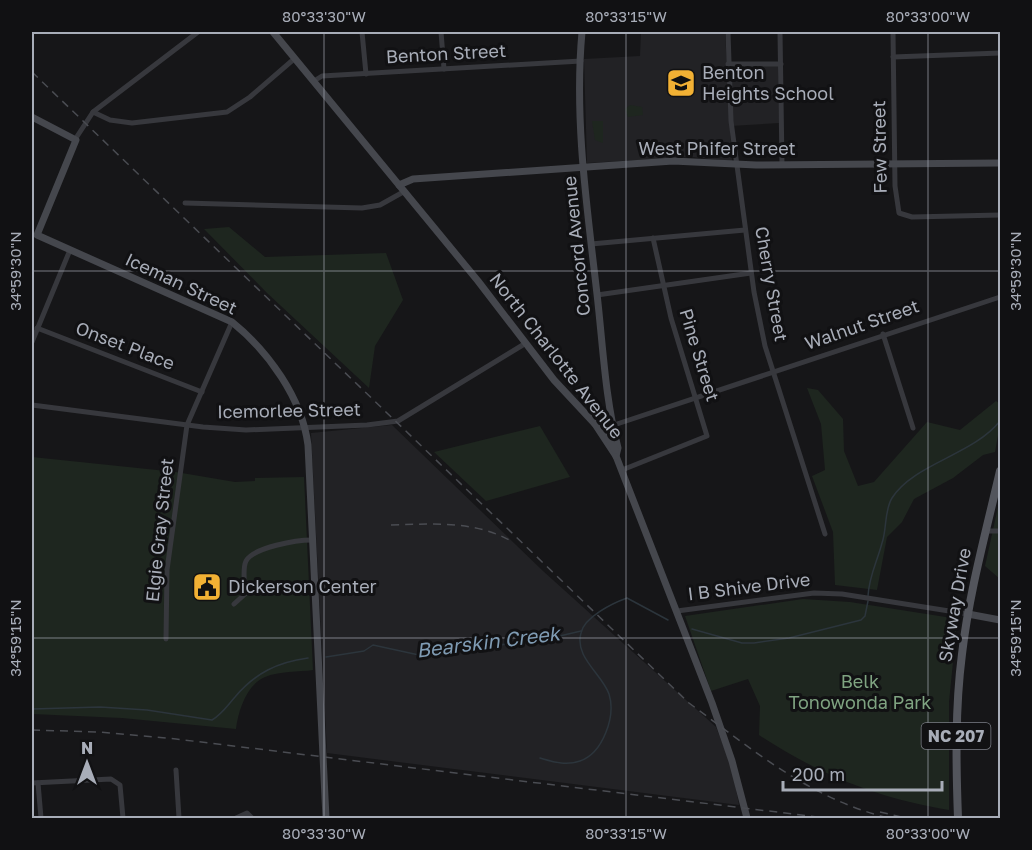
<svg xmlns="http://www.w3.org/2000/svg" width="1032" height="850" font-family="'Golos Text',sans-serif">
<style>
.built{fill:#222225}
.green{fill:#1e261f}
.lines{fill:none;stroke-linecap:round;stroke-linejoin:round}
.stream{stroke:#2c353c;stroke-width:1.5}
.street{stroke:#37383d;stroke-width:5}
.secondary{stroke:#45474d;stroke-width:7}
.primary{stroke:#53555c;stroke-width:8}
.rail{stroke:#4a4c52;stroke-width:1.5;stroke-dasharray:8 6;stroke-linecap:butt}
.ticks{fill:none;stroke:#a8adb8;stroke-width:1.5;stroke-opacity:0.45}
.labels{text-anchor:middle;stroke-width:6;stroke-linejoin:round;paint-order:stroke}
.shield{fill:#111113;stroke:#7b7e86;stroke-width:1.5}
.shield-label{font-size:16px;font-weight:bold;fill:#a8adb8}
.street-label{font-size:18px;fill:#a8adb8;stroke:#111113}
.poi-label{font-size:18px;fill:#a8adb8;stroke:#111113;text-anchor:start}
.park-label{font-size:18px;fill:#7fa381;stroke:#111113}
.water-label{font-size:20px;font-style:italic;fill:#7f9bb3;stroke:#111113}
.neatline{fill:none;stroke:#a8adb8;stroke-width:2}
.ticks-label{font-size:15px;text-anchor:middle;fill:#a8adb8}
</style>
<rect width="100%" height="100%" fill="#161618"/>
<g class="built">
<path d="M641,32H725L727,66H778L779,123L730,126L732,161L691,157L587,163L584,59L640,56Z"/>
<path d="M392,425L543,571L716,727L732,767L739,805L327,753L311,433Z"/>
</g>
<g class="green">
<path d="M630,105L642,107L643,115L628,117L625,109Z"/>
<path d="M592,121H603V143L595,140Z"/>
<path d="M229,227L265,257L386,253L403,300L375,346L369,388L267,293L204,229Z"/>
<path d="M807,388L818,390L843,419L844,451L858,486L874,482L927,422L960,430L996,401L1000,404V424L995,452L983,455L953,478L914,499L902,522L887,537L877,590L835,585L833,532L812,476L825,470L821,424Z"/>
<path d="M540,426L570,477L486,501L434,452Z"/>
<path d="M32,457L176,472L235,482L255,481V478L304,477L313,670C299,672 279,671 265,677C247,684 238,711 236,729L122,718L32,714Z"/>
<path d="M1000,498V579L985,566Z"/>
<path d="M803,599L850,602L952,618L957,622L949,702V810C877,798 820,775 759,735L760,706L748,679L711,691L685,616Z"/>
</g>
<g class="lines">
<g class="stream">
<path d="M868,596C869,576 877,562 882,543C887,529 884,511 892,498C913,464 973,455 1000,421"/>
<path d="M692,629L742,643H754L789,638L861,620L865,616L868,601"/>
<path d="M326,657L364,651L373,645L419,655L547,639L581,631"/>
<path d="M32,709L100,707L147,710L212,720C222,714 227,706 235,697C255,673 278,662 308,658"/>
<path d="M540,758C554,762 566,766 580,761C603,753 616,716 609,694C602,674 574,657 581,633C584,617 613,603 627,598L668,620"/>
</g>
<g class="street">
<path d="M362,32L366,74"/>
<path d="M441,32L444,69"/>
<path d="M728,32L731,121L754,292L765,346L825,534"/>
<path d="M780,32L782,165"/>
<path d="M893,32L895,186L899,213L912,217L1000,215"/>
<path d="M893,57L1000,53"/>
<path d="M728,64H781"/>
<path d="M314,81L322,76L581,61"/>
<path d="M93,112L110,120L132,123L227,112L250,97L294,59"/>
<path d="M76,138L93,112L198,32"/>
<path d="M185,203L362,208L380,205L405,191"/>
<path d="M591,244L745,230"/>
<path d="M597,295L751,273"/>
<path d="M37,328L202,392"/>
<path d="M883,334L913,428"/>
<path d="M32,342L70,250"/>
<path d="M32,405L203,427L246,430L367,425L398,421L526,343"/>
<path d="M602,433L617,424L1000,297"/>
<path d="M622,470L707,436L671,318L653,238"/>
<path d="M986,531H1000"/>
<path d="M234,604L245,594C245,585 242,569 246,561C254,547 297,540 312,540"/>
<path d="M677,611L814,593L842,594L968,614"/>
<path d="M166,639L167,570L187,425L232,322"/>
<path d="M176,770L179,818"/>
<path d="M32,783L111,779L120,785L123,818"/>
<path d="M38,783L41,818"/>
<path d="M236,818L247,813L252,818"/>
</g>
<g class="secondary">
<path d="M273,32L478,281L554,380L595,424L616,456L712,703L732,761L747,818"/>
<path d="M582,32C574,119 587,207 597,294C603,346 605,398 618,448L616,456"/>
<path d="M32,117L76,140L37,235L232,322C268,351 302,398 308,445L326,818"/>
<path d="M399,185L413,179L673,161L756,165L1000,163"/>
<path d="M595,424L604,431L615,450"/>
<path d="M968,614L1000,620"/>
</g>
<path class="primary" d="M958,818C956,764 955,709 962,654C969,593 986,532 1000,471"/>
<g class="rail">
<path d="M32,72L689,703C753,750 809,798 888,818"/>
<path d="M391,525C434,524 473,520 511,541"/>
<path d="M32,730L98,732L176,739L826,818"/>
<path d="M880,812L906,818"/>
</g>
</g>
<path class="ticks" d="M324,32V818M626,32V818M928,32V818M32,271H1000M32,638H1000"/>
<defs>
<g id="school-square" transform="scale(1.5)"><rect x="-9" y="-9" width="18" height="18" rx="4" fill="#f2b134" stroke="#111113"/><path d="M0-5L7-2L0 1L-7-2ZM-4 1L0 2.5L4 1V4Q0 6-4 4Z" fill="#111"/></g>
<g id="civic-square" transform="scale(1.5)"><rect x="-9" y="-9" width="18" height="18" rx="4" fill="#f2b134" stroke="#111113"/><path d="M-.6-6.5H3V-4.5H.6V-3L4-1V1h2V6H-6V1h2V-1L-.6-3ZM-1.2 2.5V6h2.4V2.5Z" fill="#111"/></g>
</defs>
<g fill-rule="evenodd">
<use href="#school-square" x="681" y="83"/>
<use href="#civic-square" x="207" y="587"/>
</g>
<g class="labels">
<rect class="shield" x="921.5" y="723" width="69" height="26" rx="4.5"/>
<g class="shield-label">
<text x="956" y="742">NC 207</text>
</g>
<g class="street-label">
<text transform="translate(446 54) rotate(-3)" y="6">Benton Street</text>
<text transform="translate(880 147) rotate(-91)" y="6">Few Street</text>
<text x="717" y="155">West Phifer Street</text>
<text transform="translate(577 246) rotate(-96)" y="6">Concord Avenue</text>
<text transform="translate(181 284) rotate(25)" y="6">Iceman Street</text>
<text transform="translate(771 284) rotate(80)" y="6">Cherry Street</text>
<text transform="translate(862 325) rotate(-19)" y="6">Walnut Street</text>
<text transform="translate(125 346) rotate(21)" y="6">Onset Place</text>
<text transform="translate(699 355) rotate(73)" y="6">Pine Street</text>
<text transform="translate(556 356) rotate(52)" y="6">North Charlotte Avenue</text>
<text transform="translate(289 411) rotate(-1)" y="6">Icemorlee Street</text>
<text transform="translate(160 530) rotate(-84)" y="6">Elgie Gray Street</text>
<text transform="translate(749 587) rotate(-7)" y="6">I B Shive Drive</text>
<text transform="translate(955 605) rotate(-80)" y="6">Skyway Drive</text>
</g>
<g class="poi-label">
<text x="702" y="79">Benton<tspan x="702" dy="21">Heights School</tspan></text>
<text x="228" y="593">Dickerson Center</text>
</g>
<g class="park-label">
<text x="860" y="688">Belk<tspan x="860" dy="21">Tonowonda Park</tspan></text>
</g>
<g class="water-label">
<text transform="translate(488 642) rotate(-7)" y="7">Bearskin Creek</text>
</g>
</g>
<rect width="1032" height="850" fill="none" stroke="#111113" stroke-width="66"/>
<g transform="translate(87 763)" stroke="#111113" stroke-width="4.5" paint-order="stroke">
<path d="M0-4.5L10 22L0 15L-10 22Z" fill="#a8adb8"/>
<text y="-9" font-size="16" font-weight="bold" text-anchor="middle" fill="#a8adb8">N</text>
</g>
<path d="M783 781v9h159v-9" fill="none" stroke="#a8adb8" stroke-width="3"/>
<text x="792" y="781" font-size="18" fill="#a8adb8" stroke="#111113" stroke-width="4.5" paint-order="stroke">200 m</text>
<rect x="33" y="33" width="966" height="784" class="neatline"/>
<g class="ticks-label">
<text x="324" y="22">80°33'30"W</text>
<text x="626" y="22">80°33'15"W</text>
<text x="928" y="22">80°33'00"W</text>
<text transform="translate(16 271) rotate(-90)" y="5">34°59'30"N</text>
<text transform="translate(1016 271) rotate(-90)" y="5">34°59'30"N</text>
<text transform="translate(16 638) rotate(-90)" y="5">34°59'15"N</text>
<text transform="translate(1016 638) rotate(-90)" y="5">34°59'15"N</text>
<text x="324" y="839">80°33'30"W</text>
<text x="626" y="839">80°33'15"W</text>
<text x="928" y="839">80°33'00"W</text>
</g>
</svg>
